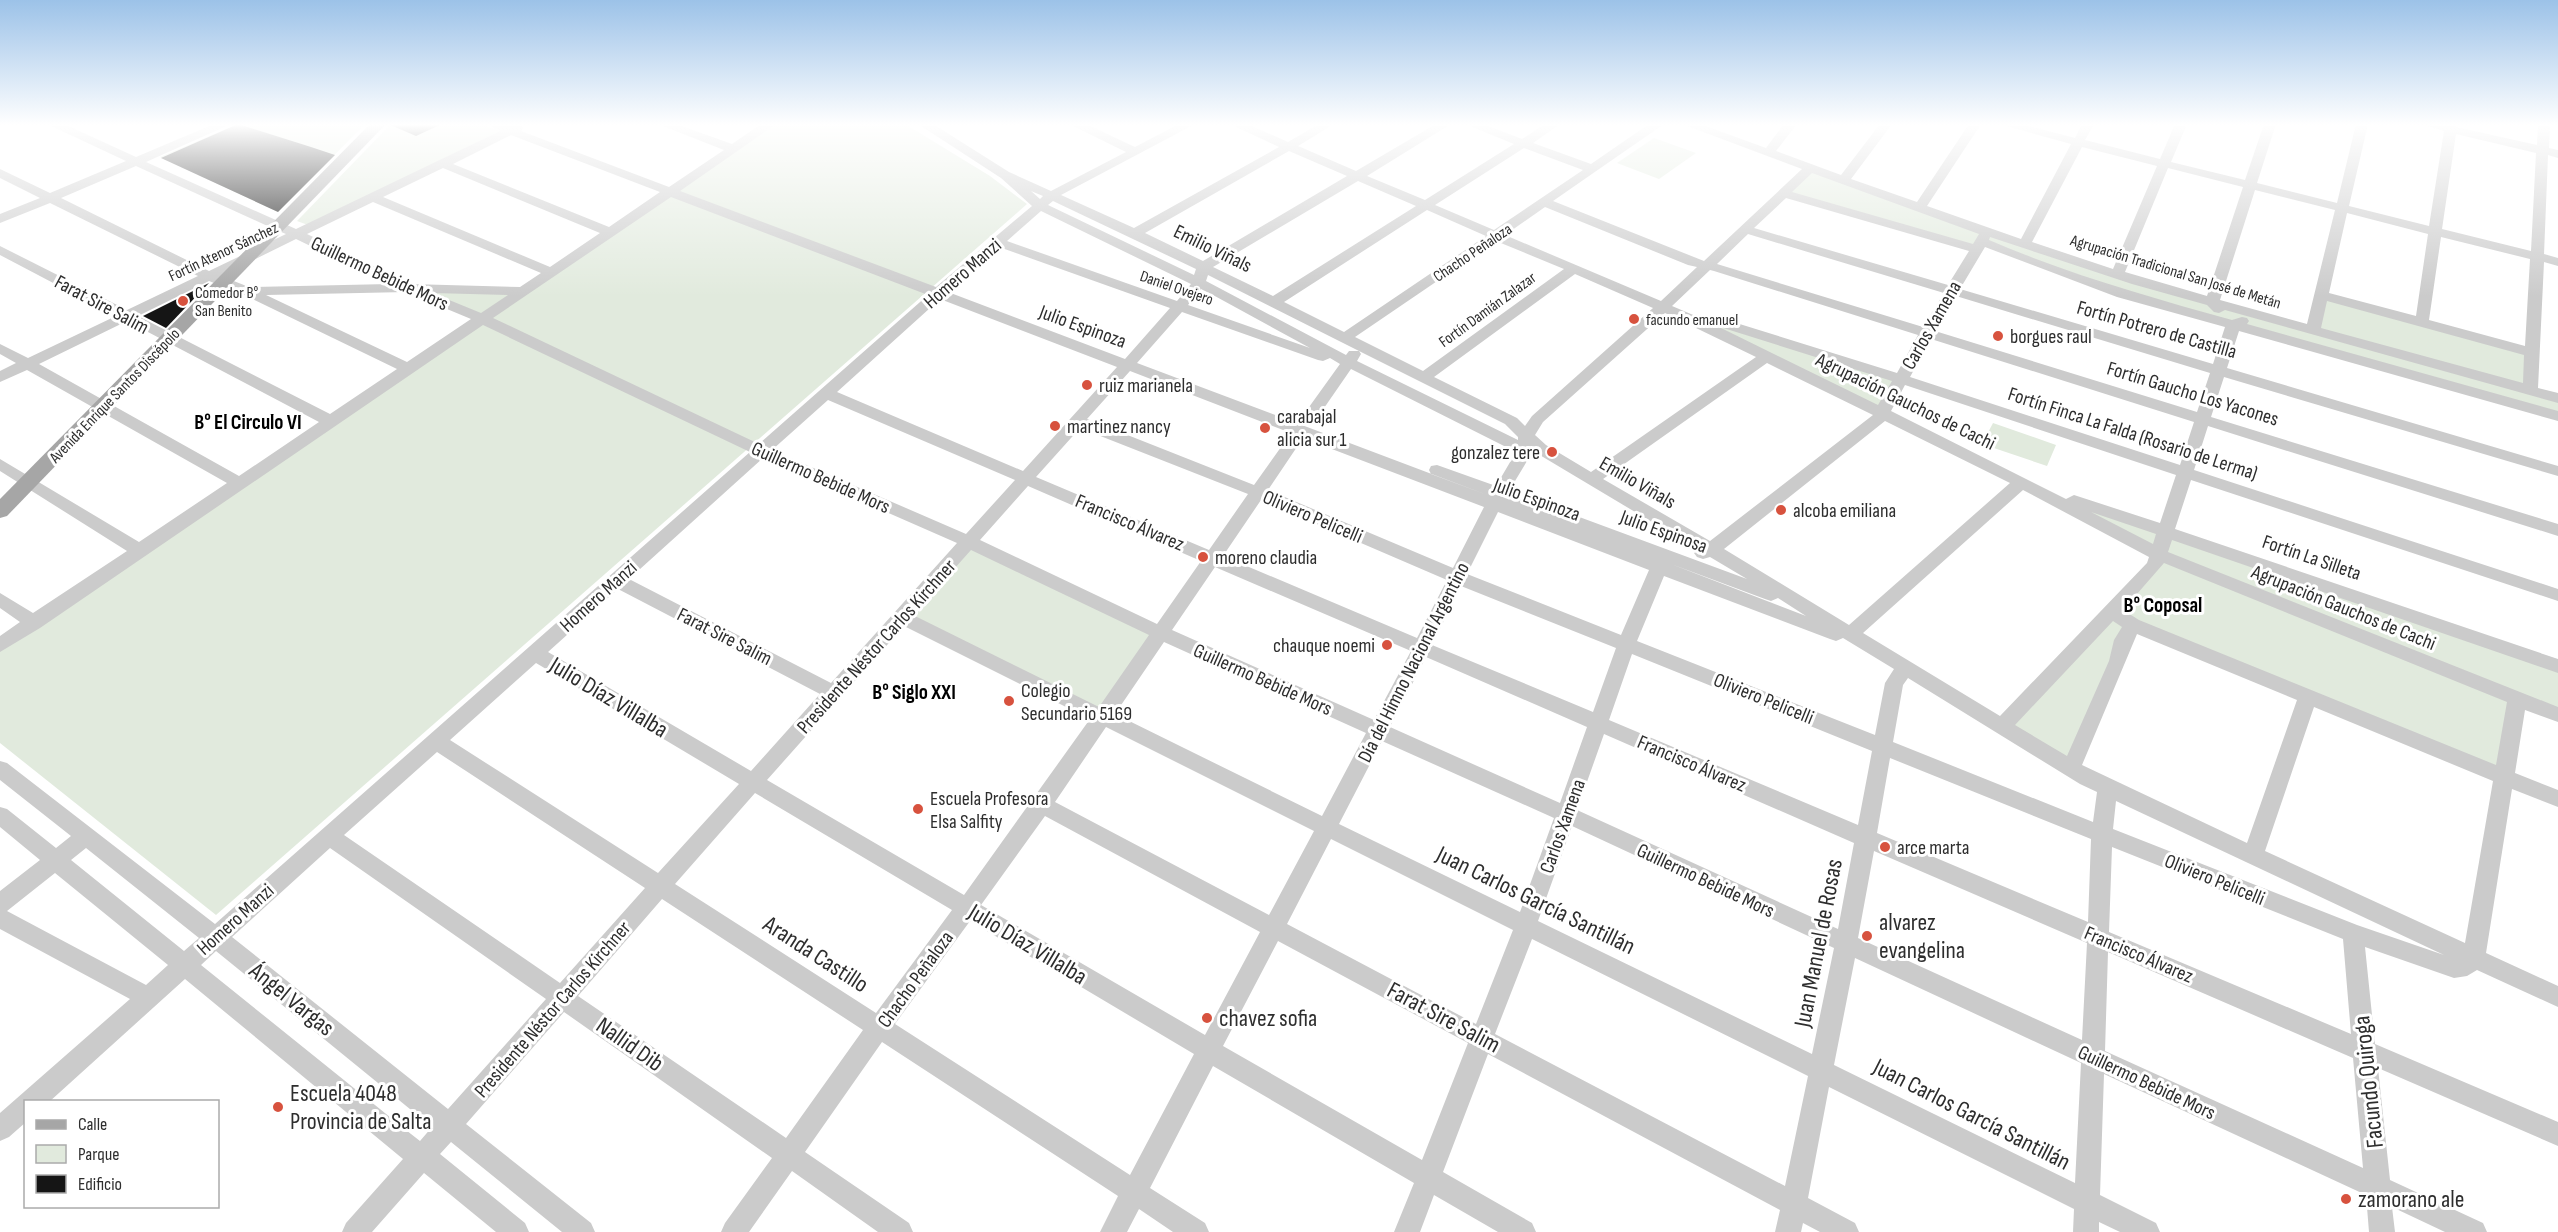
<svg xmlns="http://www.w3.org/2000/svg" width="2558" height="1232" font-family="'Sofia Sans Condensed',sans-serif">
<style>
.green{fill:#e1eadd}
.building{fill:#151515}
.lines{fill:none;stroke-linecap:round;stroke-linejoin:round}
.minor{fill:#cbcbcb;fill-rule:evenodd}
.major{fill:#a6a6a6;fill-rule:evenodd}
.poi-dot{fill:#d7523e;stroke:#fff;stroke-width:2}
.labels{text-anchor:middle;stroke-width:6;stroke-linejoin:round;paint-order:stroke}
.far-street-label{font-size:16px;fill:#2e2e2e;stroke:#fff}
.far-poi-label{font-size:16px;fill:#2e2e2e;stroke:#fff;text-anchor:start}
.street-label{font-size:20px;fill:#2e2e2e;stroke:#fff}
.poi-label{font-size:20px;fill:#2e2e2e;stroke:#fff;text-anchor:start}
.neighbourhood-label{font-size:21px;font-weight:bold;fill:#000;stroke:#fff}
.near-street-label{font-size:24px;fill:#2e2e2e;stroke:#fff}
.near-poi-label{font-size:24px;fill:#2e2e2e;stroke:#fff;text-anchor:start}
</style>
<rect width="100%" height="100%" fill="#fff"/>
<g class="green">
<path d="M238,124H365L278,212L160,157Z"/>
<path d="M391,124H481L500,131L308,225L297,221Z"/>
<path d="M776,124H905L990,176L1027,204L216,915L0,743V651Z"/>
<path d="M1654,138L1696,153L1659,179L1617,163Z"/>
<path d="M1810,168L2137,281L2558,398V416L2122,294L1981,241L1975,249L1782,193Z"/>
<path d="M420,289L519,292L483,317Z"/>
<path d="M2323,297L2527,352L2526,388L2317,330Z"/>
<path d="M1693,320H1713L1901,379L1884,412Z"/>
<path d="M1993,423L2056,445L2047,466L1982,444Z"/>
<path d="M2051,497L2077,501L2558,666V714L2517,699L2504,777L2133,625L2071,768L2002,726L2159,555Z"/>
<path d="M970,547L1154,634L1099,708L908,617Z"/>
</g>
<g class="building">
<path d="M238,124L311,147L335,155L278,212L161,158Z"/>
<path d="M388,124H442L416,136Z"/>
<path d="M209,283L166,328L143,316Z"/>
</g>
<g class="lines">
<path class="minor" d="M47,124H64L136,157L214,124H231L146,162L296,229L500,131L486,124L521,125L523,128L521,131L669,187L724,150L658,124H676L732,144L761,124H776L680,191L936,287L1032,206L1001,178L918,124H933L1009,172L1051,191L1126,152L1069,124H1086L1135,147L1179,124H1195L1061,195L1134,228L1279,147L1230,124H1247L1288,142L1319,124H1334L1298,146L1356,171L1436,124H1451L1367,176L1425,200L1514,144L1465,124H1483L1522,139L1545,124H1560L1533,143L1591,164L1649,124H1664L1553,201L1704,261L1802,169L1682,124H1700L1766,148L1784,124H1797L1776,151L1841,175L1880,124H1892L1851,179L1917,202L1969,124H1981L1927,206L2021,239L2071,144L1999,124H2021L2075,138L2082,124H2094L2085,140L2160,159L2175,124H2187L2171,162L2245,180L2264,124H2276L2257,183L2337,203L2356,124H2368L2349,206L2429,226L2444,131L2421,124H2457L2456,127L2537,145L2538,124H2550L2549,148L2558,150V158L2548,155L2544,254L2558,258V266L2544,262L2538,388L2558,393V403L2225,310L2219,313L2214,312L2207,305L2132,284L1990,237L1989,240C2068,274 2150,297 2232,320L2242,317L2247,318L2249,321L2247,324L2558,411V421L2239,331L2227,368L2558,466V476L2224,377L2211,417L2558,524V536L2208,426L2194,470L2558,589V601L2191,480L2175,529L2558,659V673L2172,540L2168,552L2558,707V722L2525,710L2515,773L2558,790V807L2512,789L2486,953L2558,986V1007L2477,970L2467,976L2454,978L2365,947L2375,1044L2558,1122V1146L2378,1068L2390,1180L2483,1223L2487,1232H2445L2392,1207L2395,1232H2369L2366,1195L2104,1074L2100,1195L2156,1223L2160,1232H2120L2099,1222V1232H2073L2074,1209L1829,1087L1808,1198L1855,1223L1859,1232H1820L1803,1223L1801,1232H1775L1780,1210L1488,1054L1443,1172L1532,1223L1536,1232H1498L1434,1195L1420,1232H1394L1414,1183L1213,1066L1150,1188L1205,1223L1209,1232H1173L1139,1209L1127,1232H1100L1118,1196L882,1042L805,1152L909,1223L913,1232H878L792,1171L749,1232H721L725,1223L772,1158L564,1012L466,1124L591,1223L595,1232H562L451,1142L440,1154L525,1223L529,1232H496L424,1173L372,1232H342L346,1223L403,1159L185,979L49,1102H26V1122L9,1137L0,1141V1113L130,999L0,929V891L40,860L0,827V807L7,809L56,848L71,836L0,780V761L7,763L215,924L750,452L483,325L40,628L0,652V636L20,622L0,608V593L33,613L127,551L0,471V459L139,542L227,483L27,370L0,382V371L16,363L0,354V344L28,358L116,316L0,255V246L127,310L198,276L50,203L0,223V214L40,198L0,178V169L50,193L126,161ZM2456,134L2536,153L2531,251L2442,229ZM511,135L660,192L609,227L453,164ZM2082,147L2157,166L2113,269L2032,242ZM1524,148L1583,170L1494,230L1435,205ZM1289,151L1347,176L1203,261L1145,233ZM136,166L274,229L286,234L209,271L61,198ZM443,168L600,233L550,267L383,197ZM2168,168L2243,187L2207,296L2125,272ZM1812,173L1979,234L1973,244L1792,192ZM1358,181L1416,206L1273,296L1213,267ZM2255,190L2335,210L2307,324L2220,300ZM1031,191L1043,196L1040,199ZM671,197L928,295L759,444L493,318ZM1786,198L1969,251L1948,285L1754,228ZM1053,201L1196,269L1194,275L1048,205ZM373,202L541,273L520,287L410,284L307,234ZM1545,207L1688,265L1697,267L1661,301L1505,235ZM1427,210L1486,236L1344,332L1284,302ZM1041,211L1191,284L1177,301L1007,241ZM2347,213L2428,234L2416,316L2329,293ZM1748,234L1944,293L1923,327L1717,264ZM2441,237L2530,259L2525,346L2429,320ZM296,239L389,284L249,287L221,276ZM1496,241L1564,269L1423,371L1355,337ZM999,247L1170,308L1125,359L948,292ZM1985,247L2117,297L2225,327L2213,364L1960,289ZM1710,270L1714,271L1918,335L1897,373L1717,317H1707L1705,320L1672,306ZM1575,274L1653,308L1532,416L1525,426L1517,418L1434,377ZM1208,275L1359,351H1349L1346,355L1206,281ZM209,281L242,294L397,369L330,414L138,316ZM1201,289L1213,295L1310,348L1188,305ZM406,292L471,319L407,362L266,295ZM432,293L508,295L481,313ZM1956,296L2210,373L2197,412L1935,331ZM940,299L1117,367L1023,471L837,392ZM2327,301L2524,355L2523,383L2321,328ZM1182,312L1318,360L1323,361L1330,358L1340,364L1299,421L1301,424H1313L1351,369L1516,452L1496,486L1437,465L1431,466L1429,470L1431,474L1490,496L1137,363ZM1665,313L1756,357L1591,472L1546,445L1535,435L1543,422ZM127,321L319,422L239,476L39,364ZM1717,326L1892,381L1878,405ZM1931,339L2194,422L2180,465L1910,377ZM1359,351L1505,424L1518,437V440L1357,361L1361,354ZM1767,363L1873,415L1710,541L1603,479ZM1130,371L1291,433L1254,485L1087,419ZM1905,385L2176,475L2160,523L2074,495L2066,499L1891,411ZM828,400L1015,480L966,534L772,450ZM1885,421L2010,483L1849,625L1724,549ZM1080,428L1248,494L1209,550L1036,477ZM1303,438L1484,507L1453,568L1268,490ZM1533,451L1697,549L1694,553L1697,557L1703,559L1710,557L1747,579L1509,491ZM763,458L957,543L831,683L629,579ZM1028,486L1201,561L1157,624L980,540ZM2023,490L2149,557L2147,563L2000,716L1863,633ZM1261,500L1447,580L1417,638L1223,556ZM1498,512L1649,570L1621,635L1467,574ZM2091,512L2156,534L2153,544ZM971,550L1149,635L1099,707L913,615ZM2164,563L2507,702L2496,765L2139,620L2123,610ZM1671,564L1765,599L1771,601L1778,598L1806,616ZM1215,567L1411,651L1374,720L1172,630ZM1664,576L1830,639L1836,641L1843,638L1894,669L1885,683L1875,735L1637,641ZM1461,586L1616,648L1593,712L1432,645ZM618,589L820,694L751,771L548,652ZM2113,621L2122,627L2114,640L2109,661L2067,756L2015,725ZM904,626L1090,719L964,895L767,780ZM2137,634L2297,700L2247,843L2082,765ZM1164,642L1366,733L1322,816L1115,714ZM1632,654L1872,751L1858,825L1609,720ZM1426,657L1587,727L1560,803L1390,727ZM536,663L739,784L658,873L450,740ZM1908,678L2080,784L2097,792L2093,822L1893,742L1903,685ZM2314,707L2493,781L2465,943L2265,851ZM1106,727L1314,831L1269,915L1055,802ZM1604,734L1854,843L1838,929L1577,810ZM1382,741L1554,818L1520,912L1339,824ZM437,752L645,888L560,983L344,835ZM1890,758L2091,839L2088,922L1877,833ZM755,793L952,910L876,1013L675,884ZM2116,801L2444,955L2357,925L2113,829ZM1045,816L1260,932L1205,1035L981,905ZM1572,826L1834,948L1812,1054L1538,921ZM1331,839L1513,930L1476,1024L1287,924ZM2112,847L2343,939L2351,1034L2109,932ZM86,848L199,938L184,951L71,860ZM330,848L546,999L448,1109L232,937ZM1874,851L2087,943L2082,1040L1858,938ZM55,873L168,965L146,985L7,911ZM662,899L863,1030L786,1138L578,996ZM970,921L1194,1054L1130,1175L895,1024ZM1532,939L1808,1076L1785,1186L1495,1034ZM1278,941L1468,1043L1422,1160L1223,1046ZM216,951L432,1127L420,1141L411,1134L201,965ZM2108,952L2353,1058L2363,1168L2105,1051ZM1855,958L2081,1063L2075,1183L1834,1065Z"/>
<path class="major" d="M370,124H386L7,516L0,518V499Z"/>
</g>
<linearGradient id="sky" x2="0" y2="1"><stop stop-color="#9cc2e8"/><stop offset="0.42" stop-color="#fff"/><stop offset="1" stop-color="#fff" stop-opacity="0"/></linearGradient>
<rect width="2558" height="297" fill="url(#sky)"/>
<g class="poi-dot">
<circle cx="183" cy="301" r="6"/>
<circle cx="1634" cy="319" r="6"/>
<circle cx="1998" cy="336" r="6"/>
<circle cx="1087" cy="385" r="6"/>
<circle cx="1055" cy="426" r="6"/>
<circle cx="1265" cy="428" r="6"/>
<circle cx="1552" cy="452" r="6"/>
<circle cx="1781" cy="510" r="6"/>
<circle cx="1203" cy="557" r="6"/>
<circle cx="1387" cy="645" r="6"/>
<circle cx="1009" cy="701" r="6"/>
<circle cx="918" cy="809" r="6"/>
<circle cx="1885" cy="847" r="6"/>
<circle cx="1867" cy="936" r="6"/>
<circle cx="1207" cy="1018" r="6"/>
<circle cx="278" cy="1107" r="6"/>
<circle cx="2346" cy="1199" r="6"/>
</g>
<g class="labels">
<g class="far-street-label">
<text transform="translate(223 251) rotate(-25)" y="6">Fortín Atenor Sánchez</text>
<text transform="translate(1472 252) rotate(-34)" y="6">Chacho Peñaloza</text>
<text transform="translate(2176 271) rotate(17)" y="6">Agrupación Tradicional San José de Metán</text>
<text transform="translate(1177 287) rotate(19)" y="6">Daniel Ovejero</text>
<text transform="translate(1487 309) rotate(-36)" y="6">Fortín Damián Zalazar</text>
<text transform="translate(114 395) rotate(-46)" y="6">Avenida Enrique Santos Discépolo</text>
</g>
<g class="far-poi-label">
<text x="195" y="298">Comedor B°<tspan x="195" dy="18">San Benito</tspan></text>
<text x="1646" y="325">facundo emanuel</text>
</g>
<g class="street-label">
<text transform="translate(1213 248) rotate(26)" y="7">Emilio Viñals</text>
<text transform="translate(380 273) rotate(25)" y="7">Guillermo Bebide Mors</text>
<text transform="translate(962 273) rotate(-41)" y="7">Homero Manzi</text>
<text transform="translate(102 304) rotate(28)" y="7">Farat Sire Salim</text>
<text transform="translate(1931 325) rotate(-60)" y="7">Carlos Xamena</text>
<text transform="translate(1083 326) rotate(20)" y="7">Julio Espinoza</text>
<text transform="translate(2157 329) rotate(16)" y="7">Fortín Potrero de Castilla</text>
<text transform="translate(2193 393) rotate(17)" y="7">Fortín Gaucho Los Yacones</text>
<text transform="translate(1906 401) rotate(26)" y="7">Agrupación Gauchos de Cachi</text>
<text transform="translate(2133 433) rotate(18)" y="7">Fortín Finca La Falda (Rosario de Lerma)</text>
<text transform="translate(821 477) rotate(24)" y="7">Guillermo Bebide Mors</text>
<text transform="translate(1638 482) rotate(30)" y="7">Emilio Viñals</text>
<text transform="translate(1537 499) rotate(20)" y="7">Julio Espinoza</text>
<text transform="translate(1313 516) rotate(23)" y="7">Oliviero Pelicelli</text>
<text transform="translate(1130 522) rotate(23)" y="7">Francisco Álvarez</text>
<text transform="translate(1664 531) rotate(20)" y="7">Julio Espinosa</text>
<text transform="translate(2312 557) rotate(19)" y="7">Fortín La Silleta</text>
<text transform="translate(598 596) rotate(-42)" y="7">Homero Manzi</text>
<text transform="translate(2344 607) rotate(22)" y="7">Agrupación Gauchos de Cachi</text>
<text transform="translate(725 636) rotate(27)" y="7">Farat Sire Salim</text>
<text transform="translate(876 646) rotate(-48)" y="7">Presidente Néstor Carlos Kirchner</text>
<text transform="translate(1413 662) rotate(-63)" y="7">Día del Himno Nacional Argentino</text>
<text transform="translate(1263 679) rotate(24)" y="7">Guillermo Bebide Mors</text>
<text transform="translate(1764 698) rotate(22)" y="7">Oliviero Pelicelli</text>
<text transform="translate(1692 763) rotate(23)" y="7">Francisco Álvarez</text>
<text transform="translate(1562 826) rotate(-70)" y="7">Carlos Xamena</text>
<text transform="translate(2215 879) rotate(22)" y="7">Oliviero Pelicelli</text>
<text transform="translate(1706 880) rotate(25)" y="7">Guillermo Bebide Mors</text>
<text transform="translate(235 919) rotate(-42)" y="7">Homero Manzi</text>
<text transform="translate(2139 954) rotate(23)" y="7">Francisco Álvarez</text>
<text transform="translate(915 979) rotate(-54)" y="7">Chacho Peñaloza</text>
<text transform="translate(552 1009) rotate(-49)" y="7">Presidente Néstor Carlos Kirchner</text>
<text transform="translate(2147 1082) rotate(25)" y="7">Guillermo Bebide Mors</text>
</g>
<g class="poi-label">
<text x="2010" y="343">borgues raul</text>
<text x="1099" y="392">ruiz marianela</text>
<text x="1277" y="423">carabajal<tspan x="1277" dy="23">alicia sur 1</tspan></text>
<text x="1067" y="433">martinez nancy</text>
<text x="1540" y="459" text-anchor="end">gonzalez tere</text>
<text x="1793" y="517">alcoba emiliana</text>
<text x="1215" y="564">moreno claudia</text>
<text x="1375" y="652" text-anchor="end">chauque noemi</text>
<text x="1021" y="697">Colegio<tspan x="1021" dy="23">Secundario 5169</tspan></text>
<text x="930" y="805">Escuela Profesora<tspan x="930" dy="23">Elsa Salfity</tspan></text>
<text x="1897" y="854">arce marta</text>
</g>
<g class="neighbourhood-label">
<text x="248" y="429">B° El Circulo VI</text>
<text x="2163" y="612">B° Coposal</text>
<text x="914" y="699">B° Siglo XXI</text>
</g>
<g class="near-street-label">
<text transform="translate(609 697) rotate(31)" y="8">Julio Díaz Villalba</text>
<text transform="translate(1536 900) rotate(26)" y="8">Juan Carlos García Santillán</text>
<text transform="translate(1818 943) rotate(-79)" y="8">Juan Manuel de Rosas</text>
<text transform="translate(1028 944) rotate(31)" y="8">Julio Díaz Villalba</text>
<text transform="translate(816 954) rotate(33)" y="8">Aranda Castillo</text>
<text transform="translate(292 999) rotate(39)" y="8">Ángel Vargas</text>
<text transform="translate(1444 1017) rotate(28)" y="8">Farat Sire Salim</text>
<text transform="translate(630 1044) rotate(35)" y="8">Nallid Dib</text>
<text transform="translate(2368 1082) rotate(-96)" y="8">Facundo Quiroga</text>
<text transform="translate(1972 1114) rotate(27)" y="8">Juan Carlos García Santillán</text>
</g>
<g class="near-poi-label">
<text x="1879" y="930">alvarez<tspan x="1879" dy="28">evangelina</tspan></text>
<text x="1219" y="1026">chavez sofia</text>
<text x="290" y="1101">Escuela 4048<tspan x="290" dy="28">Provincia de Salta</tspan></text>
<text x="2358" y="1207">zamorano ale</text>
</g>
</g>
<rect x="24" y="1100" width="195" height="108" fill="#ffffff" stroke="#ababab" stroke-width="1.5"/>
<rect x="36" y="1120" width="30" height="9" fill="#a6a6a6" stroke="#ababab" stroke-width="1.5"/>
<text x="78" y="1130" font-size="18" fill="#2e2e2e">Calle</text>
<rect x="36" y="1145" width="30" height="18" fill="#e1eadd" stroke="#ababab" stroke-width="1.5"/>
<text x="78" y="1160" font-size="18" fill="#2e2e2e">Parque</text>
<rect x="36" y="1175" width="30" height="18" fill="#151515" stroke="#ababab" stroke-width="1.5"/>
<text x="78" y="1190" font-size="18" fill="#2e2e2e">Edificio</text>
</svg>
